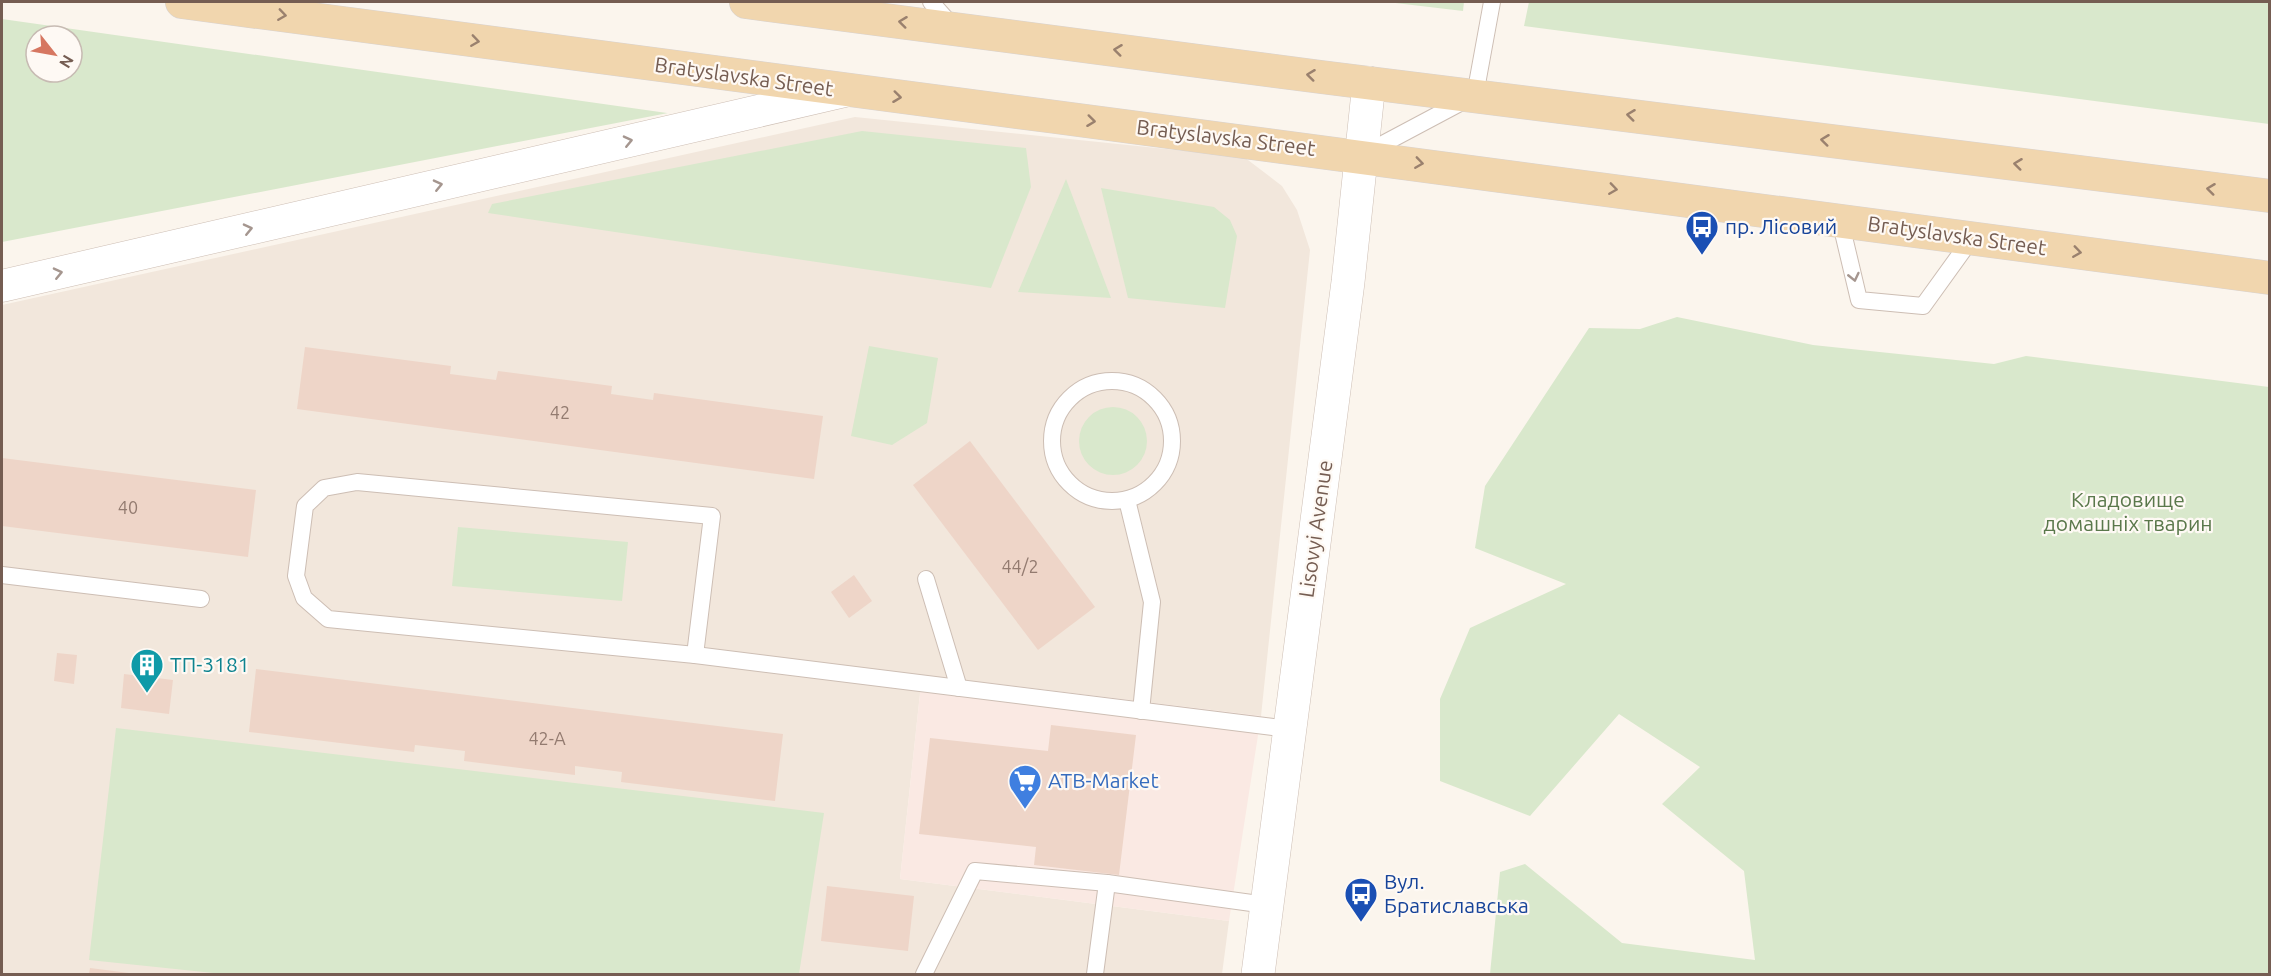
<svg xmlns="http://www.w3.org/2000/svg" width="2271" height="976" font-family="Ubuntu,sans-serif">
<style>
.residential{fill:#f2e7dc}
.commercial{fill:#fae9e3}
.green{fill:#d9e8cc;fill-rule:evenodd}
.building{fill:#eed5c8}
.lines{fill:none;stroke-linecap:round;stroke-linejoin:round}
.service-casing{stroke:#cdbeb4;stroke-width:18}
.minor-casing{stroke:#cdbeb4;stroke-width:33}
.tertiary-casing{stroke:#cdbeb4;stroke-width:34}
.primary-casing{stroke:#d8d2cf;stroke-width:34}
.service{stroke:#fff;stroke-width:16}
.minor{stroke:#fff;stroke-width:32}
.tertiary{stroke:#fff;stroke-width:33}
.primary{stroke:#f1d6ae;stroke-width:33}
.oneway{stroke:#9a816e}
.oneway2{stroke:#a5968f}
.labels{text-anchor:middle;stroke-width:4.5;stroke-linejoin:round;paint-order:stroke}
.number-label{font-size:18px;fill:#937b70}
.street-label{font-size:21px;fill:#755d52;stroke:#fef9f4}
.transit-label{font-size:21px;fill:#164399;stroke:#fef9f4;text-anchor:start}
.park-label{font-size:21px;fill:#5a784b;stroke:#fef9f4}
.culture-label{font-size:21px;fill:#0d838f;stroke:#fef9f4;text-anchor:start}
.shop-label{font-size:21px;fill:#366cbe;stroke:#fef9f4;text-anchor:start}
</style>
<rect width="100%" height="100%" fill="#fbf5ed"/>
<path class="residential" d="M855,117L1244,157L1282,186L1297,210L1310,250L1261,716L922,675L900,879L1229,921L1222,974H2V305Z"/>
<path class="commercial" d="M922,675L1261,716L1229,921L900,879Z"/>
<g class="green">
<path d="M1387,2H1464L1463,11Z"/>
<path d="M1529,2H2269V124L1524,26Z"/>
<path d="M2,19L667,113H668L2,242ZM36,36H72V72H36Z"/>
<path d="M862,131L1026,148L1031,187L991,288L488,213L492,204Z"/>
<path d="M1066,179L1111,298L1018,292Z"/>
<path d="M1101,188L1214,207L1230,220L1237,236L1225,308L1128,298Z"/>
<path d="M1677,317L1813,345L1994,364L2026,356L2269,387V974H1490L1500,872L1525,864L1622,943L1755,960L1744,871L1662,804L1700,767L1619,714L1530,816L1440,781V699L1470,628L1566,584L1475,548L1485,486L1589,328L1640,329Z"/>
<path d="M869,346L938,358L927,423L892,445L851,436Z"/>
<circle cx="1113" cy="441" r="34"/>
<path d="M458,527L628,542L622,601L452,586Z"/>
<path d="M116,728L824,813L799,974H223L89,960Z"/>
</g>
<g class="building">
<path d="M305,347L451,366L450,374L496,380L498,371L612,386L611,394L653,400L654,393L823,416L814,479L297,409Z"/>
<path d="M970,441L1095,607L1038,650L913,485Z"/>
<path d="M2,458L256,490L248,557L2,526Z"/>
<path d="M854,575L872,601L849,618L831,592Z"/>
<path d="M57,653L77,655L74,684L54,681Z"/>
<path d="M256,669L783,734L775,801L621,782L622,772L575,766V775L464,761L465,751L415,745L414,752L249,732Z"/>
<path d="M124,674L173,680L169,714L121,708Z"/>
<path d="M1051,725L1136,735L1119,875L1034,865L1036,847L919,834L930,738L1048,751Z"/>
<path d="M827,886L914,896L908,951L821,941Z"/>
<path d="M90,968L129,973V974H89Z"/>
</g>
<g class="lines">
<g class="service-casing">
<g id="service">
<path d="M931,2L954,28"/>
<path d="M1364,154L1475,95L1492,2"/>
<path d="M1840,220L1859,300L1923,306L1972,238"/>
<circle cx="1112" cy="441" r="60"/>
<path d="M357,482L712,516L695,655L328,619L304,598L296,576L305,506L324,488Z"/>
<path d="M1127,500L1152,602L1141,711"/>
<path d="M2,575L201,599"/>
<path d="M926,579L959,688"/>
<path d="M695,655L1289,729"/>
<path d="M924,974L975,871L1107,883L1266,905"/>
<path d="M1095,974L1107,883"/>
</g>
</g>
<g class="minor-casing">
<path id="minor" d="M2,286L845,91"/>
</g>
<g class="tertiary-casing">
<path id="tertiary" d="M1258,974L1348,282L1369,83"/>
</g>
<g class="primary-casing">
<g id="primary">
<path d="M182,2C878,95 1574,183 2270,278"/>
<path d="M746,2L1321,77L2270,196"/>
</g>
</g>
<use href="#service" class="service"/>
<use href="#minor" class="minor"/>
<use href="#tertiary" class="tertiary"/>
<use href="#primary" class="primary"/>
</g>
<defs><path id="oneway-chevron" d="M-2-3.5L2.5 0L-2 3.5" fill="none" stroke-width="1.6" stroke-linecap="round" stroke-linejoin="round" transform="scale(1.5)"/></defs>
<g class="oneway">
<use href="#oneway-chevron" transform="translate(282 15) rotate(8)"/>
<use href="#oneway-chevron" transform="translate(903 22) rotate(-173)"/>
<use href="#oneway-chevron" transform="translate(475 41) rotate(8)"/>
<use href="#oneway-chevron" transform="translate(1118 50) rotate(-173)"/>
<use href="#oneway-chevron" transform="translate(1311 75) rotate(-173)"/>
<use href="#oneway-chevron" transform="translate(897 97) rotate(7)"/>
<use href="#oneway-chevron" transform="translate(1631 115) rotate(-173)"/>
<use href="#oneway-chevron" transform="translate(1091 121) rotate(7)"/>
<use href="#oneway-chevron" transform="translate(1825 140) rotate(-173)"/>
<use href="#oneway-chevron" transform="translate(1419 163) rotate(8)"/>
<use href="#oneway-chevron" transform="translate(2018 164) rotate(-173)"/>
<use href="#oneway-chevron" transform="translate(1613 189) rotate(8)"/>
<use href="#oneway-chevron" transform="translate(2211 189) rotate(-173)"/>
<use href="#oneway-chevron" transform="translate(2077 252) rotate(8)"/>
</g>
<g class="oneway2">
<use href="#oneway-chevron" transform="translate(628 141) rotate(-13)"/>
<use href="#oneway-chevron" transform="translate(438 185) rotate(-13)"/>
<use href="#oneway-chevron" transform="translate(248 229) rotate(-13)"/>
<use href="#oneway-chevron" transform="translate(58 273) rotate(-13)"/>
<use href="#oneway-chevron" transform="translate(1854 277) rotate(77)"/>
</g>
<defs>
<g id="bus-pin" transform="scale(1.725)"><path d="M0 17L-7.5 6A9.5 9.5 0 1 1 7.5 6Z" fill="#1a4fb4" stroke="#fef9f4"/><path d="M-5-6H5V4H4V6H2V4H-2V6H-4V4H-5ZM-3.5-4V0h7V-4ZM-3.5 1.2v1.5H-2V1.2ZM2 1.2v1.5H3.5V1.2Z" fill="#fff"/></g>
<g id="building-pin" transform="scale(1.725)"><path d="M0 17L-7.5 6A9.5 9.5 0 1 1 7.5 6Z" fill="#0f9aa8" stroke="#fef9f4"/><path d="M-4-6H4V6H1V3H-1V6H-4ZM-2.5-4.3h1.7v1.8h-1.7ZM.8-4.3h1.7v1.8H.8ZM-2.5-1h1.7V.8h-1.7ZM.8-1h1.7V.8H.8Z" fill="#fff"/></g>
<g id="supermarket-pin" transform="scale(1.725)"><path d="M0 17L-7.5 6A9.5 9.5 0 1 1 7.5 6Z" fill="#3f7fe0" stroke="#fef9f4"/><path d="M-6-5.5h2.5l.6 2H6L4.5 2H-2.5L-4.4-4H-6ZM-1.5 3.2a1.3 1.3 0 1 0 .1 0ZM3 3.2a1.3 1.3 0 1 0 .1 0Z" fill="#fff"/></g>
</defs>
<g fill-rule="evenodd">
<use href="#bus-pin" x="1702" y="227"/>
<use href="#building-pin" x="147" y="665"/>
<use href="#supermarket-pin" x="1025" y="781"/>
<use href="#bus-pin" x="1361" y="894"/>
</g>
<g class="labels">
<g class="number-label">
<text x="560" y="419">42</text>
<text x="128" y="514">40</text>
<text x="1020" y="573">44/2</text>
<text x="547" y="745">42-А</text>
</g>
<g class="street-label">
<text transform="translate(744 77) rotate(8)" y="7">Bratyslavska Street</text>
<text transform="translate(1226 138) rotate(7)" y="7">Bratyslavska Street</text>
<text transform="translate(1957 236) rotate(8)" y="7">Bratyslavska Street</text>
<text transform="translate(1316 529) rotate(-82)" y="7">Lisovyi Avenue</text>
</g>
<g class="transit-label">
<text x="1725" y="234">пр. Лісовий</text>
<text x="1384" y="889">Вул.<tspan x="1384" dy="24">Братиславська</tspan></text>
</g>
<g class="park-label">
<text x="2128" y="507">Кладовище<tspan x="2128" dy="24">домашніх тварин</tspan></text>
</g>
<g class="culture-label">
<text x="170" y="672">ТП-3181</text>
</g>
<g class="shop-label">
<text x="1048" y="788">ATB-Market</text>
</g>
</g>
<rect width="2271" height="976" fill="none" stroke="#755d52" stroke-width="6"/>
<g transform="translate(54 54) rotate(121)"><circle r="28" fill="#fef9f4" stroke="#c7bbb3" stroke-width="1.5"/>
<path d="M0-4.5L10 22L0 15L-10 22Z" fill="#d67761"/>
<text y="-9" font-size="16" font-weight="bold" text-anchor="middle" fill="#755d52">N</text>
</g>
</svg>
